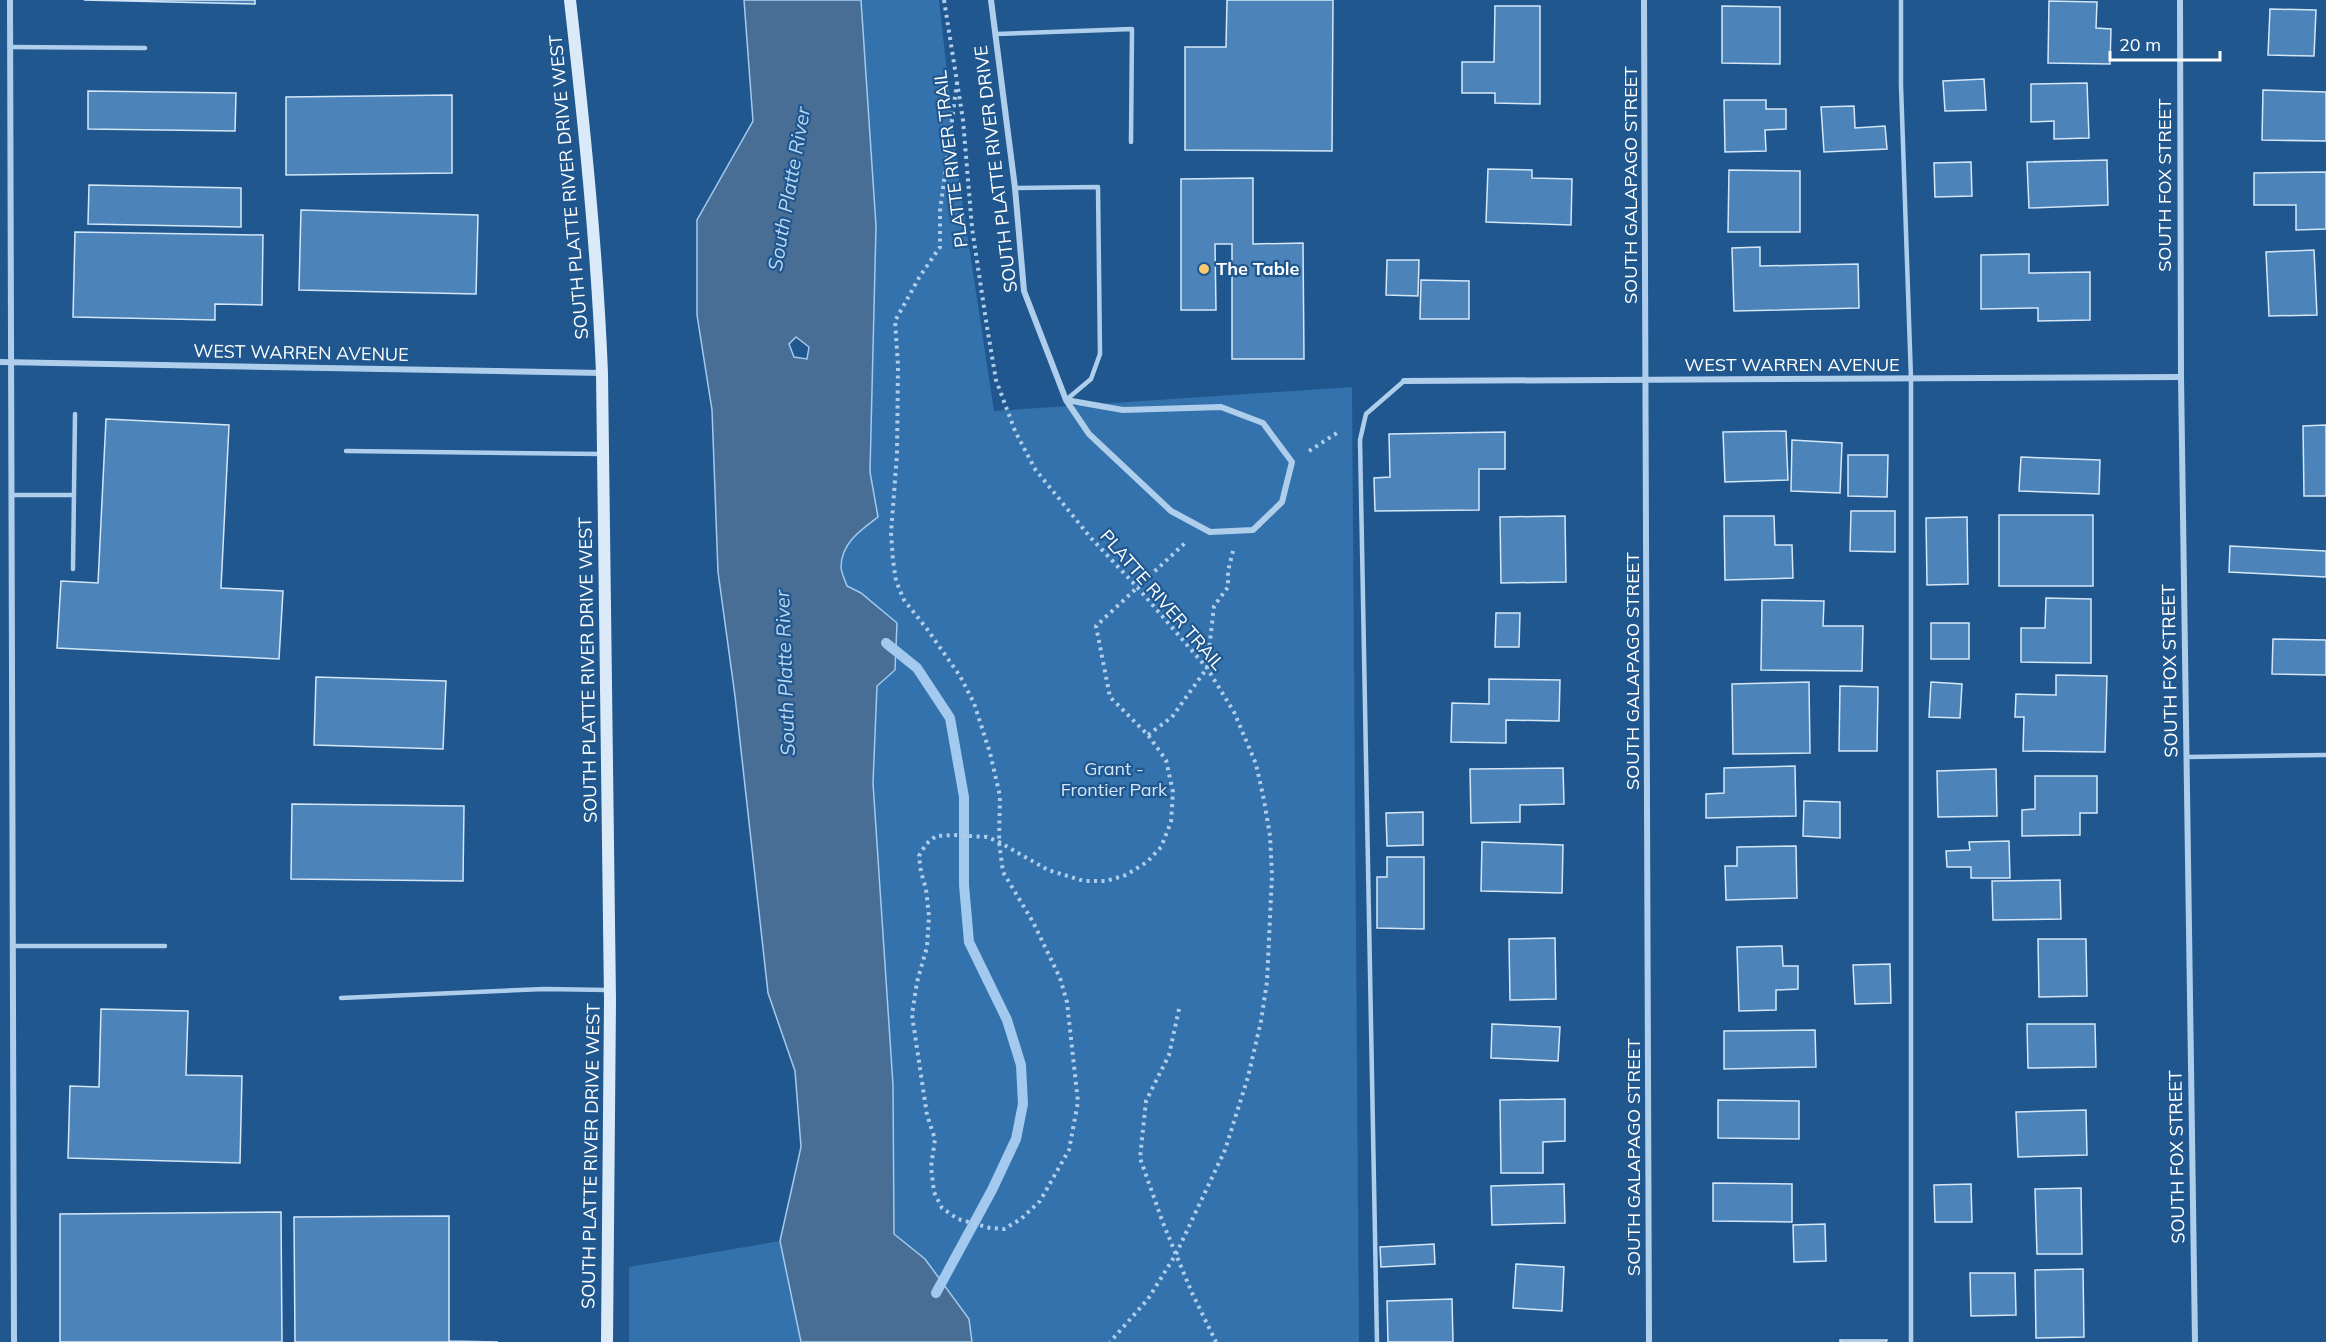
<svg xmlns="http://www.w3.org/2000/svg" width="2326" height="1342" font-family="Mulish,sans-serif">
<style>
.green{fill:#3372ac}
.water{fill:#486e96;stroke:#a3caee;stroke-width:1.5;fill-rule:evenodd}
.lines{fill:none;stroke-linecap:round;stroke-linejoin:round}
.stream{stroke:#a3caee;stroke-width:10}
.building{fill:#4c83b8;stroke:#d4e7f9;stroke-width:1.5}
.path{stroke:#afceec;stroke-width:4;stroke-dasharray:3 4.5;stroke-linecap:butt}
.lane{stroke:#afceec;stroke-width:4.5}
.street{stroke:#afceec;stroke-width:6}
.secondary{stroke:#dbeaf9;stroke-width:12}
.poi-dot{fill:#faca6f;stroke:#20578f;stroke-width:2}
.labels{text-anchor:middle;stroke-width:4.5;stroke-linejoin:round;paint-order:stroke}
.street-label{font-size:18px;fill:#fff;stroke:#20578f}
.poi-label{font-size:18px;font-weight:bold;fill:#fff;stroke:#20578f;text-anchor:start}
.park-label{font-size:18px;fill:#d4e7f9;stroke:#20578f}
.water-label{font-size:20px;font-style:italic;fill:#bbd8f3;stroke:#20578f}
</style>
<rect width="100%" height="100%" fill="#20578f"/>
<g class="green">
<path d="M861,0H939L958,173L994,411L1352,387L1359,1342H972L969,1319L925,1259L894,1234L893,1085L873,783L877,686L895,670L861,593L847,586C845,580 841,572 841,567C841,543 862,529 878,517L870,472L876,226Z"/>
<path d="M780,1241L801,1342H629V1267Z"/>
</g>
<path class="water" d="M744,0H861L876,226L870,472L878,517C862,529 841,543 841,567C841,572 845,580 847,586L861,593L897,623L895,670L877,686L873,783L893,1085L894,1234L925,1259L969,1319L972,1342H801L780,1241L801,1147L795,1071L768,993L735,696L718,572L712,410L697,315V220L753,121ZM796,337L809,347L807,359L794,357L789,344Z"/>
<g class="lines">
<path class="stream" d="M886,643L917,668L950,718L964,797V885L969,942L1007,1020L1021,1065L1023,1104L1016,1139L992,1190L936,1293"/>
</g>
<g class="building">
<path d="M84,0H255V4Z"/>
<path d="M1227,0H1333L1332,151L1185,150V47H1226Z"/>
<path d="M2049,1L2097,2L2096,28L2111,29L2110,64L2048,63Z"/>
<path d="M1495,6H1540V104L1495,103V93H1462V62H1494Z"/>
<path d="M1722,6L1780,7V64L1722,63Z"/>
<path d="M2270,9L2316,10L2314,56L2268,55Z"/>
<path d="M1984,79L1986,110L1945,111L1943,81Z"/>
<path d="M2087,83L2089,138L2054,139V121L2031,122V84Z"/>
<path d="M2263,90L2326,92V141L2262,140Z"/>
<path d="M88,91L236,93L235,131L88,129Z"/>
<path d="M452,95V173L286,175V97Z"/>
<path d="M1724,100H1766V109H1786V129L1765,130L1766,151L1725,152Z"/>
<path d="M1854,106L1855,128L1885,126L1887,149L1824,152L1821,107Z"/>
<path d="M2107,160L2108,205L2029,208L2027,162Z"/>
<path d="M1971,162L1972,196L1935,197L1934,163Z"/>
<path d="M1488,169L1532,170V178L1572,179L1571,225L1486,222Z"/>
<path d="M1729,170L1800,171V232H1728Z"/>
<path d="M2326,172V229L2296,230V205H2254V173Z"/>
<path d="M1253,178V244L1303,243L1304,359H1232V244H1215L1216,310H1181V179Z"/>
<path d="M89,185L241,188V227L88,224Z"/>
<path d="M301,210L478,215L476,294L299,290Z"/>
<path d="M75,232L263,235L262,305L215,304V320L73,317Z"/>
<path d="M1760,247V266L1858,264L1859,308L1734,311L1732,248Z"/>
<path d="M2314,250L2317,315L2269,316L2266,252Z"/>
<path d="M2029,254V273L2090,272V320L2038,321V308L1981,309V255Z"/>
<path d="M1387,260H1419L1418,296L1386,295Z"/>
<path d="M1421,280L1469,281V319H1420Z"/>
<path d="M106,419L229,425L221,588L283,591L279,659L57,648L61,581L98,583Z"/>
<path d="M2326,425V496H2304L2303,426Z"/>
<path d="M1786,431L1788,480L1725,482L1723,432Z"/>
<path d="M1505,432V469H1479V510L1375,511L1374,478L1390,477L1389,434Z"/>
<path d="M1792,440L1842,443L1840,493L1791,491Z"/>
<path d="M1848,455H1888L1887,497L1848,496Z"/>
<path d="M2021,457L2100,460L2099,494L2019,491Z"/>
<path d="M1851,511H1895V552L1850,551Z"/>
<rect x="1999" y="515" width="94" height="71"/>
<path d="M1565,516L1566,582L1501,583L1500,517Z"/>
<path d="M1724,516H1774L1775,545H1792L1793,578L1725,580Z"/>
<path d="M1967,517L1968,584L1927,585L1926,518Z"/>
<path d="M2230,546L2326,551V577L2229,572Z"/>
<path d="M2046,598L2091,599V663L2021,662V628H2045Z"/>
<path d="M1762,600L1824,601L1823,626H1863L1862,671L1761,670Z"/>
<path d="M1496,613H1520L1519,647H1495Z"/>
<rect x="1931" y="623" width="38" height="36"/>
<path d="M2273,639L2326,640V675L2272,674Z"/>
<path d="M2056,675L2107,676L2105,752L2023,751L2024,717H2015L2016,694L2056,695Z"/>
<path d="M316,677L446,681L443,749L314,745Z"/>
<path d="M1489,679L1560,680L1559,721L1506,720V743L1451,742L1452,703L1489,704Z"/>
<path d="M1809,682L1810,753L1733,754L1732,684Z"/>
<path d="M1931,682L1962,684L1960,718L1929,717Z"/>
<path d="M1840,686L1878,687L1877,751H1839Z"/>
<path d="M1795,766L1796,816L1706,818V794L1724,793V768Z"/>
<path d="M1563,768L1564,804L1520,805V822L1471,823L1470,769Z"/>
<path d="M1996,769L1997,816L1938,817L1937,771Z"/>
<path d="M2035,776H2097V813H2080V835L2022,836V810L2035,809Z"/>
<path d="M1804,801L1840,802V838L1803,836Z"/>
<path d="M292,804L464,806L463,881L291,879Z"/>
<path d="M1423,812V845L1387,846L1386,813Z"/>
<path d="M2009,841L2010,878H1971V867H1947L1946,851L1970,850L1969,842Z"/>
<path d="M1482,842L1563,845L1562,893L1481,891Z"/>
<path d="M1796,846L1797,898L1726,900L1725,866H1737V847Z"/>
<path d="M1387,857H1424V929L1377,928V877H1387Z"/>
<path d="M2060,880L2061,919L1993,920L1992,881Z"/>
<path d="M1555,938L1556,999L1510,1000L1509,939Z"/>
<path d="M2038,939H2086L2087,996L2039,997Z"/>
<path d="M1782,946L1783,966H1798V989L1776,990V1010L1739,1011L1737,947Z"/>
<path d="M1890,964L1891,1003L1855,1004L1853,965Z"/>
<path d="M101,1009L188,1011L186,1075L242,1076L240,1163L68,1158L70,1086L99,1087Z"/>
<path d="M1492,1024L1560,1027L1558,1061L1491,1058Z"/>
<path d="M2027,1024H2095L2096,1067L2028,1068Z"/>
<path d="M1815,1030L1816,1067L1724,1069V1031Z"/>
<path d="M1565,1099V1141L1543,1142V1173H1501L1500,1100Z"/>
<path d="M1718,1100L1799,1101V1139L1718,1138Z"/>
<path d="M2086,1110L2087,1155L2018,1157L2016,1112Z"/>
<path d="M1713,1183L1792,1184V1222L1713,1221Z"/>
<path d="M1564,1184L1565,1223L1492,1225L1491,1186Z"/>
<path d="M1971,1184L1972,1222H1935L1934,1185Z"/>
<path d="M2081,1188L2082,1254H2037L2035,1189Z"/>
<path d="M281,1212L282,1342H60V1214Z"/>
<path d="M449,1216V1341L498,1342H295L294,1217Z"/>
<path d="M1825,1224L1826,1261L1794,1262L1793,1225Z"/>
<path d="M1434,1244L1435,1264L1381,1267L1380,1247Z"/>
<path d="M1516,1264L1564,1267L1562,1311L1513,1308Z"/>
<path d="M2083,1269L2084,1337L2036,1338L2035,1270Z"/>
<path d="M1970,1273H2015L2016,1315L1971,1316Z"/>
<path d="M1452,1299L1453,1342H1388L1387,1301Z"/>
<path d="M1840,1340H1887L1886,1342H1840Z"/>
</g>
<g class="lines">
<g class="path">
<path d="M944,0L963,120L972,228L987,327L996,380L1015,431L1035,469L1090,537L1138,588L1207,668L1234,712L1256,764L1264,800L1270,836L1272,875L1267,982L1261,1021L1248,1077L1225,1150L1176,1254L1148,1299L1110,1342"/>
<path d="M957,82L940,211V247L920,276L895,321L898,365L897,454L891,533L893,560L896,581L904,600L927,629L960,676L974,703L990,753L1000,796L999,842L1003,872L1033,922L1060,978L1067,1002L1078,1102L1069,1150L1040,1201L1021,1219L1004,1229L990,1228L958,1219L942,1208L934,1192L931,1167L935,1139L927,1115L912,1015L917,982L927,947L929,916L926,889L921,872L919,856L926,844L936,836L953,835L987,837L999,842L1048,870L1084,881H1106L1126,875L1147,862L1161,847L1171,822L1173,792L1166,760L1148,735L1110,697L1096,626L1185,543"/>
<path d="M1309,451L1340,431"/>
<path d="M1148,735L1172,717L1207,668L1214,606L1228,587V571L1233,551"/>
<path d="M1179,1009L1169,1055L1146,1101L1140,1158L1163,1223L1192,1293L1216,1342"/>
</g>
<g class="lane">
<path d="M1901,0V85L1911,379V1342"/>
<path d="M996,34L1132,29L1131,142"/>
<path d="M10,47L145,48"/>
<path d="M1015,188L1098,187L1100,354L1091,379L1066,400"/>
<path d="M346,451L601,454"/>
<path d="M13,495H74"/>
<path d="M73,569L75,414"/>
<path d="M2187,757L2326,755"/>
<path d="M14,946H165"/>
<path d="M341,998L544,989L608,990"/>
<path d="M1377,1342L1360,440L1366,414L1404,381"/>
</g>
<g class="street">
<path d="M10,0L14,1342"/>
<path d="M991,0L1015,188L1024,291L1066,400L1089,434L1171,511L1210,532L1253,530L1282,502L1292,462L1263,423L1221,407L1123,410L1066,400"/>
<path d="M1644,0L1649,1342"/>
<path d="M2180,0L2181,377L2195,1342"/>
<path d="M0,362L602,373"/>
<path d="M1404,381L2181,377"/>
</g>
<path class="secondary" d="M570,0C584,124 597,248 602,373L610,1000L607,1342"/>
</g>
<circle class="poi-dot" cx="1204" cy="269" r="6"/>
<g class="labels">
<g class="street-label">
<text transform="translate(951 159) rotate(-97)" y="6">PLATTE RIVER TRAIL</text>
<text transform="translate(996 169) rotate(-97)" y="6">SOUTH PLATTE RIVER DRIVE</text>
<text transform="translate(1631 185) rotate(-90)" y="6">SOUTH GALAPAGO STREET</text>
<text transform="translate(2165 185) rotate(-90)" y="6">SOUTH FOX STREET</text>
<text transform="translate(569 187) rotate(-95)" y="6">SOUTH PLATTE RIVER DRIVE WEST</text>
<text transform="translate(301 353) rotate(1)" y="6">WEST WARREN AVENUE</text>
<text x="1792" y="371">WEST WARREN AVENUE</text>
<text transform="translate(1162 600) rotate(49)" y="6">PLATTE RIVER TRAIL</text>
<text transform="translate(588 670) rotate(-91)" y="6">SOUTH PLATTE RIVER DRIVE WEST</text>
<text transform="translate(1633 671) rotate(-90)" y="6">SOUTH GALAPAGO STREET</text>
<text transform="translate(2170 671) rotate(-91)" y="6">SOUTH FOX STREET</text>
<text transform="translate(591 1156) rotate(-89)" y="6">SOUTH PLATTE RIVER DRIVE WEST</text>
<text transform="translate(1634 1157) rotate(-90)" y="6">SOUTH GALAPAGO STREET</text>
<text transform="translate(2177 1157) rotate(-91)" y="6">SOUTH FOX STREET</text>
</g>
<g class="poi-label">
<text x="1216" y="275">The Table</text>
</g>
<g class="park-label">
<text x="1114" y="775">Grant -<tspan x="1114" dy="21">Frontier Park</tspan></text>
</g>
<g class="water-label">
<text transform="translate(789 189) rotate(-80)" y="7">South Platte River</text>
<text transform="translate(785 673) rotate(-92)" y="7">South Platte River</text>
</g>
</g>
<path d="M2110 51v9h110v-9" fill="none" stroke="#ffffff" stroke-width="3"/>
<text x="2119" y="51" font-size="18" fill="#ffffff" stroke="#20578f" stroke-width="4.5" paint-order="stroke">20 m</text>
</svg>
